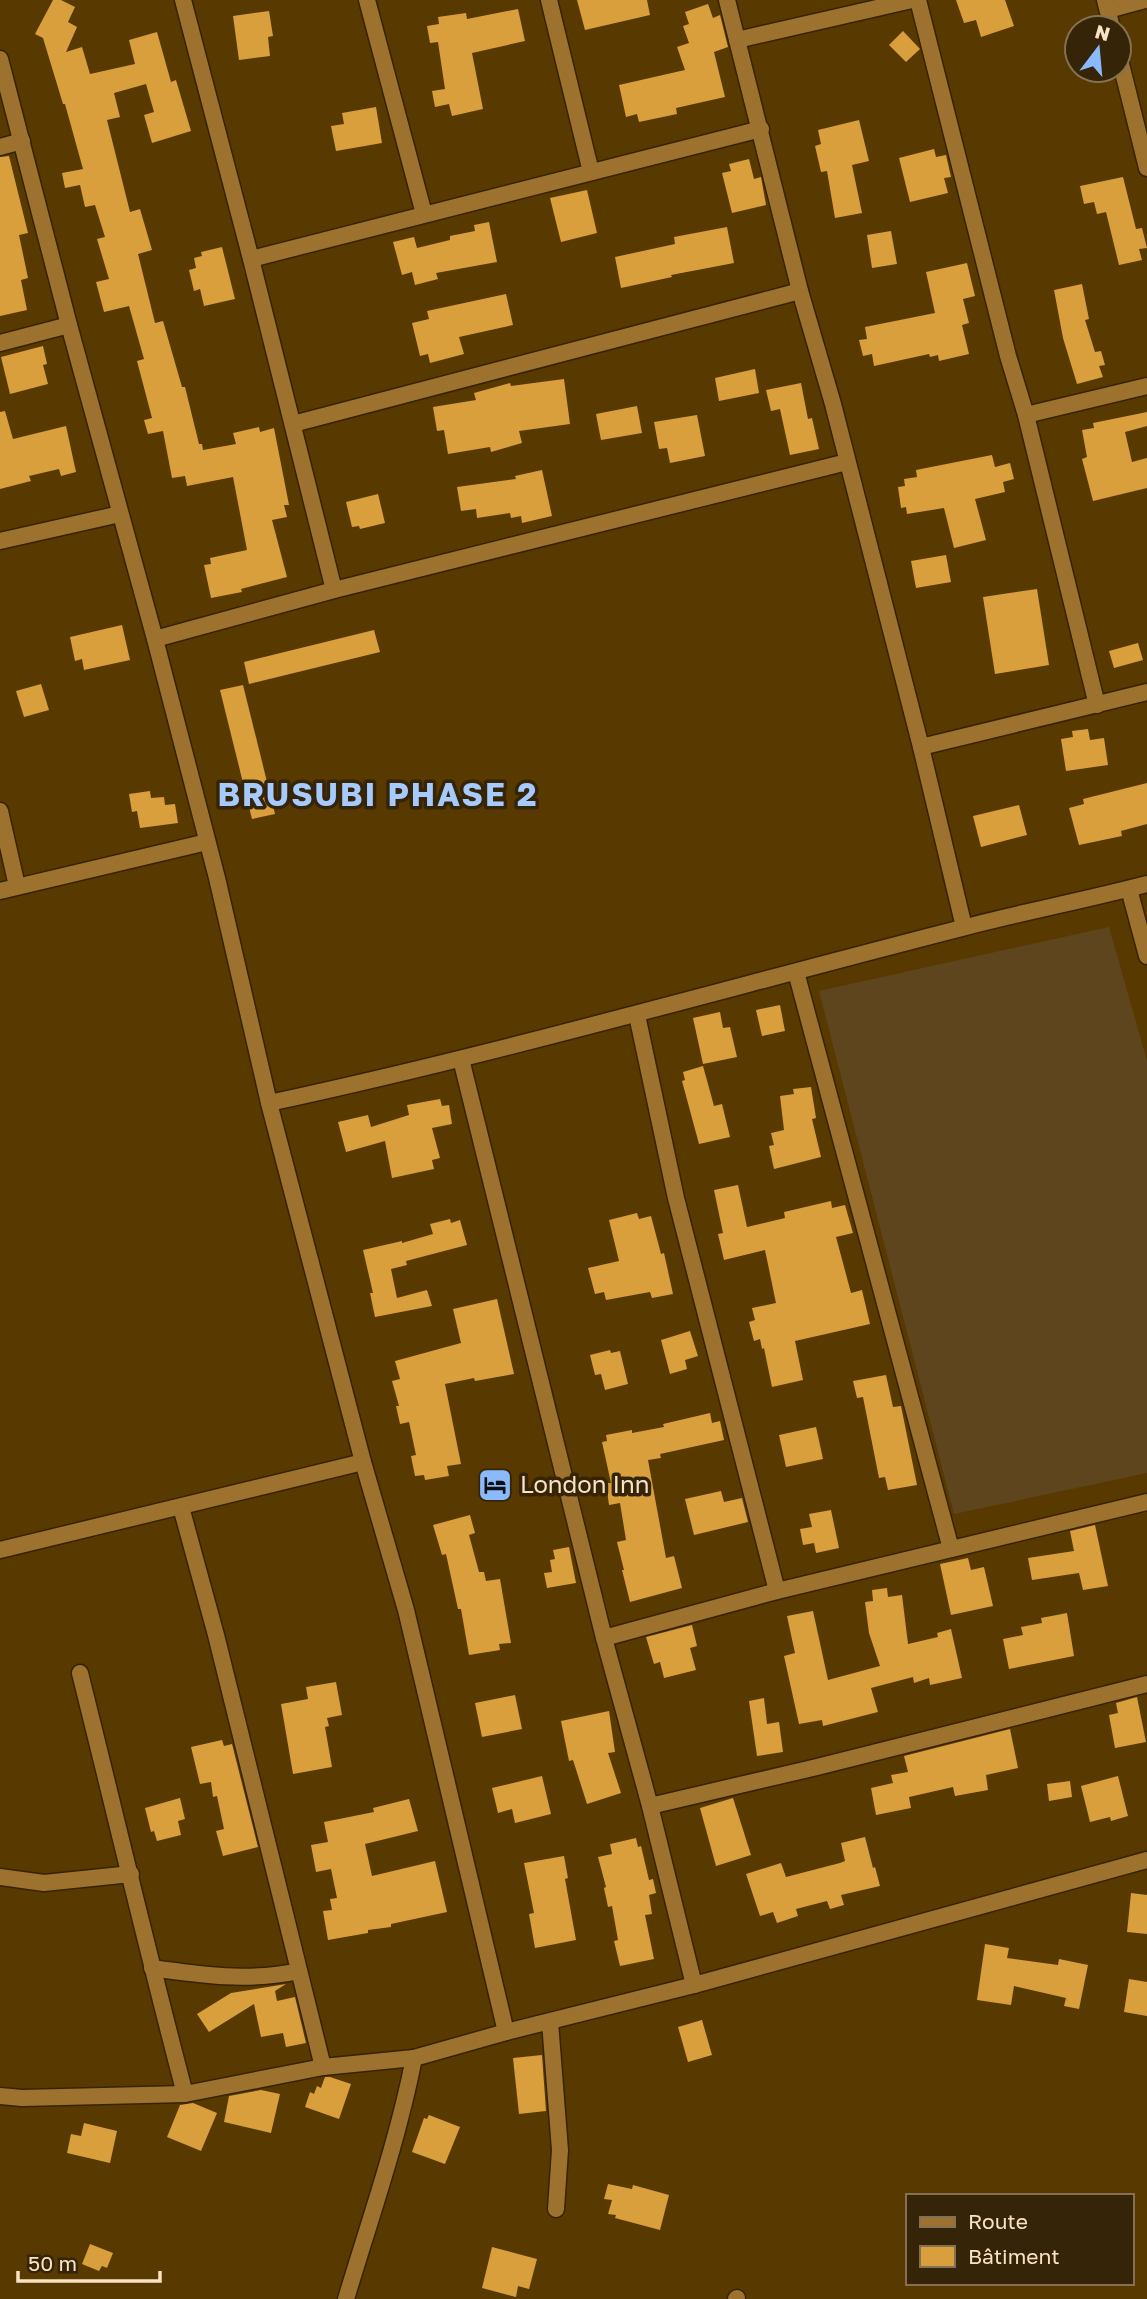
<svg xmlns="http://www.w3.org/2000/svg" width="1147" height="2299" font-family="'Golos Text',sans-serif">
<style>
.built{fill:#5e451d}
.building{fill:#d99f3d}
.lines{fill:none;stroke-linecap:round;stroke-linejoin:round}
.street-casing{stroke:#382300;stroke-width:19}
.street{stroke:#9c722e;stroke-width:16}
.labels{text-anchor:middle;stroke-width:7;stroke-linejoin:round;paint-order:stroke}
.poi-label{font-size:24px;fill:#fae3c3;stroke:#352407;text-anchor:start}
.district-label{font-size:32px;font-weight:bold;letter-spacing:2px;fill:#a7cafc;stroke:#352407}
</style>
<rect width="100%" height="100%" fill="#583a00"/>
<path class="built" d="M1109,927L1147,1061V1473L954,1514L819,991Z"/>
<g class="building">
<path d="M53,0H61L75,7L68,22L77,27L66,52L82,47L90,74L135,64L129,40L157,32L171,82L176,80L191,131L152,143L144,115L154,112L146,84L114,93L120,117L107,120L130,212L140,209L152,250L138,254L155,323L163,321L182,387H185L199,444H202L203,450L236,444L233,433L259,427L260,432L274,428L289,505H284L287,517L272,520L287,577L241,589L242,592L211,598L204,565L211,564L210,558L247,550L233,477L187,486L185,476L172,478L163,431L148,434L144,420L152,418L137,361L144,359L129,306L104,312L96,282L109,279L97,239L105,237L95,205L85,207L80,185L65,188L62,173L83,169L65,104H63L43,38L35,34Z"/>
<path d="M577,0H647L650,15L585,30Z"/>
<path d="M956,0H1005L1014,26L981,37L976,20L964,23Z"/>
<path d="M708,4L713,18L720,15L728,47L714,52L725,97L676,108L677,114L639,122L637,114L626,117L619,85L685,70L677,47L689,43L683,26L689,24L685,12Z"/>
<path d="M518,9L525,41L472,53L483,109L452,116L449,104L435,107L432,91L445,89L438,42L430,43L427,26L439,24L438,17L466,13L467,19Z"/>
<path d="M269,11L273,36L268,37L270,56L239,60L233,16Z"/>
<path d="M903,31L920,49L906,62L889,45Z"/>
<path d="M376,107L382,143L336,151L331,126L344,124L342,113Z"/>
<path d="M859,120L869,161L852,165L862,213L835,218L827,171L821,172L815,146L821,144L818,130Z"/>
<path d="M934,149L936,157L946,155L951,177L944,178L948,193L910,202L899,158Z"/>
<path d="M9,156L28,233L19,235L28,278L21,280L27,310L0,316V157Z"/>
<path d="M749,159L754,179L761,177L766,205L732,213L722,173L731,171L729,164Z"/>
<path d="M1123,177L1136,229L1142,228L1147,248L1139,249L1142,260L1119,265L1106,212L1097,214L1094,202L1084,204L1080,186Z"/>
<path d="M587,190L597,233L561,242L550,198Z"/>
<path d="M489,222L497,262L436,273L438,279L415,285L412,272L402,275L393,242L414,237L417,248L450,240V236L475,231L474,225Z"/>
<path d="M727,227L734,263L671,275L672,277L621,288L615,257L675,244L674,237Z"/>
<path d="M891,231L897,264L872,268L867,235Z"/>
<path d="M222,247L235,299L204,306L200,289L194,291L189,270L196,268L194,258L202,256L201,252Z"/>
<path d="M967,263L975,296L963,299L969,323L962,325L969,354L939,361L938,355L930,357L929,354L874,366L872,354L863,356L859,340L867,339L865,327L935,313L926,272Z"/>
<path d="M1082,284L1089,319L1085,320L1095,352L1101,351L1105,365L1099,366L1103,377L1077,384L1063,338L1054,290Z"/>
<path d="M506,294L513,325L459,337L464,354L430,363L428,354L420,356L412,323L429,319L427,311Z"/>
<path d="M43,346L47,364L43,365L48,384L10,394L1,357Z"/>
<path d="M755,369L759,393L719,401L715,378Z"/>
<path d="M564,379L570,424L519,431L522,443L491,452L490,447L448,454L444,430L437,431L433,407L476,400L474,393L510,383L511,386Z"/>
<path d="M801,383L808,419L812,418L819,449L790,455L780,409L771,411L766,390Z"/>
<path d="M637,406L642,433L601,440L596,414Z"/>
<path d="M5,411L13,439L66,426L76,472L61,476L59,469L29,476L31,481L0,489V412Z"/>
<path d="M1147,412V426L1125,432L1132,462L1147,458V488L1093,501L1082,459L1087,457L1082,430L1094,428L1093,423Z"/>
<path d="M697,415L705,456L670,463L667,448L659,449L654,422Z"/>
<path d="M992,455L995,467L1010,463L1014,479L1003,482L1005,492L975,499L986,540L954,548L944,508L907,514L906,507L901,508L898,487L905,486L904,479L917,477L916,470Z"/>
<path d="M542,470L552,516L522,523L521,516L511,518L510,513L477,518L476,509L461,511L457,487L516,479L515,476Z"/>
<path d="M378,494L385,523L360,529L359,526L352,527L346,502Z"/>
<path d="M946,555L951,582L916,588L911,561Z"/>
<path d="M1037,589L1049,665L995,674L983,597Z"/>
<path d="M122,625L130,660L84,670L82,659L75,661L70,637Z"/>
<path d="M374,630L380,652L249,684L244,662Z"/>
<path d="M1138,643L1143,660L1114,668L1109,651Z"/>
<path d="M41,684L49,710L24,717L16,691Z"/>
<path d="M243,685L275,814L252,819L220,690Z"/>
<path d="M1088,729L1090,740L1104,738L1108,765L1066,771L1061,739L1073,737L1072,731Z"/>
<path d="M1147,783V824L1121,831L1122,836L1079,845L1069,808L1084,804L1083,799Z"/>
<path d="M150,791L151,798L164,797L165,805L175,804L178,823L140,828L137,811L132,812L129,794Z"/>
<path d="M1019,805L1027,835L981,847L973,816Z"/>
<path d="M780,1005L785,1031L762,1036L756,1010Z"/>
<path d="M720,1012L723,1028L730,1027L737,1057L703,1064L693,1018Z"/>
<path d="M703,1066L714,1106L722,1104L730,1137L699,1144L682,1081L685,1080L683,1072Z"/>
<path d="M811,1087L816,1118L812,1119L821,1157L774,1169L769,1146L774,1145L771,1133L784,1130L780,1096L794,1094L793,1089Z"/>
<path d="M440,1099L442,1106L449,1105L452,1124L432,1128L440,1158L432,1160L434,1169L392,1178L385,1141L346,1152L338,1122L368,1115L371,1127L409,1115L407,1105Z"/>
<path d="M738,1185L747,1227L785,1218L784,1212L831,1201L832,1208L845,1205L853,1233L836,1237L851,1293L862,1290L870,1324L795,1341L803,1380L772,1387L764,1348L762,1349L760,1339L754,1341L749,1322L755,1320L752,1308L776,1303L765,1250L724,1260L718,1234L723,1233L714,1190Z"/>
<path d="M637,1213L639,1219L651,1216L661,1254L664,1253L673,1294L652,1298L650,1292L606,1300L604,1292L595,1294L588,1268L619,1261L609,1220Z"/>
<path d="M450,1219L451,1223L460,1220L467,1245L406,1261L407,1265L391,1269L397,1298L427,1290L432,1306L375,1317L370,1293H373L363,1250L402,1241V1243L433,1234L430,1224Z"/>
<path d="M497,1299L514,1374L475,1381L474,1378L445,1384L461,1464L447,1466L449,1476L425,1480L424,1475L415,1476L411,1456L416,1455L409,1422L400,1424L396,1406H399L392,1381L400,1379L395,1361L461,1343L453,1309Z"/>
<path d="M690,1331L698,1356L685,1360L687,1369L670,1374L661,1340Z"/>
<path d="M610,1350L611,1353L620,1351L628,1384L605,1390L601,1374L595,1375L590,1355Z"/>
<path d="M886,1375L893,1407L901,1406L917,1485L888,1490L885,1477L879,1478L863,1397L857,1398L853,1381Z"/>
<path d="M710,1413L712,1423L720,1421L724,1440L660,1454L661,1458L648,1460L666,1558L674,1556L682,1588L630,1602L622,1570H624L617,1542L626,1540L620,1503L609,1505L606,1483H611L602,1442L607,1441L606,1435L632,1430V1433L664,1427L663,1424Z"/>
<path d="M816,1427L823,1459L786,1467L779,1435Z"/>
<path d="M721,1491L724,1502L742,1498L748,1522L694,1535L685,1499Z"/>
<path d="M831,1510L839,1548L816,1553L814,1543L803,1545L800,1529L812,1527L809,1514Z"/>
<path d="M470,1515L475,1533L469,1535L479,1572H484L486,1581L500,1579L511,1643L499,1644L500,1650L469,1655L461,1609H458L446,1554L442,1555L433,1525Z"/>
<path d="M1095,1525L1108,1586L1083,1590L1079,1573L1032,1580L1028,1558L1074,1551L1070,1531Z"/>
<path d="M569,1547L576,1583L547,1588L544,1573L552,1572L550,1560L555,1559L553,1550Z"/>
<path d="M968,1558L971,1570L984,1567L993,1606L951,1615L940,1564Z"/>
<path d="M887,1588L888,1597L902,1595L908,1644L938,1637L937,1633L951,1629L962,1678L930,1685L929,1678L914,1683L913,1677L871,1688L878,1712L823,1726L822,1720L799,1724L784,1656L795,1653L787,1616L813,1611L828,1680L880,1666L869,1633L865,1602L873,1601L872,1590Z"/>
<path d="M1067,1613L1074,1656L1009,1669L1003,1639L1023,1635L1021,1627L1042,1623L1041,1618Z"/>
<path d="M692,1625L697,1646L690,1648L696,1670L664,1678L660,1662L654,1664L646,1637Z"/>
<path d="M336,1682L342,1715L327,1718L329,1726L325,1727L332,1767L293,1774L281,1704L308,1699L306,1687Z"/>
<path d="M515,1695L522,1729L482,1737L475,1703Z"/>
<path d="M1137,1697L1146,1742L1115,1748L1109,1715L1118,1713L1116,1703Z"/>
<path d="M764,1698L767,1724L779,1722L783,1752L757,1756L749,1701Z"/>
<path d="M609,1711L615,1752L608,1753L621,1793L587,1804L573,1760L569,1761L561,1721Z"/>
<path d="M1010,1729L1018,1768L986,1775L988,1790L955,1796L953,1787L909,1797L911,1808L876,1815L871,1788L893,1783L891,1775L908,1772L904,1756Z"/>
<path d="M222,1740L224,1746L232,1744L258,1847L223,1856L216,1831L224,1829L217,1796L213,1797L211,1782L200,1784L191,1747Z"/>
<path d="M542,1776L551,1814L515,1823L512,1809L498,1813L492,1788Z"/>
<path d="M1118,1776L1128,1816L1111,1821L1110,1817L1090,1822L1081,1786Z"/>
<path d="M1070,1781L1072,1797L1049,1801L1047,1784Z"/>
<path d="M180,1798L185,1819L178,1821L181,1835L157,1841L154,1831L151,1832L145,1808Z"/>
<path d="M733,1798L751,1855L716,1866L700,1808Z"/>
<path d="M409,1799L418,1831L365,1844L372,1876L435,1861L447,1912L391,1924V1927L368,1930V1933L328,1940L323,1911L332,1910L330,1899L337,1898L331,1869L316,1872L311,1845L328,1842L324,1822L374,1812L373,1808Z"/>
<path d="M865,1837L873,1868L875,1867L880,1886L841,1895L844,1905L830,1909L827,1901L796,1909L798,1916L777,1923L773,1912L760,1916L746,1874L781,1863L786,1877L840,1863L845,1861L841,1843Z"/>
<path d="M636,1838L638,1847L641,1846L649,1880L653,1879L656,1893L649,1895L652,1914L645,1915L654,1959L620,1966L614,1941L618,1940L612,1906L608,1907L604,1888L606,1887L598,1857L612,1854L610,1844Z"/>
<path d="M564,1856L568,1878L565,1879L576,1940L535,1948L529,1914L534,1913L524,1863Z"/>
<path d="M1131,1893L1147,1895V1934L1127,1932Z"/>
<path d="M985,1944L1009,1948L1007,1958L1058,1965L1059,1959L1088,1965L1079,2009L1064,2006L1066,1998L1014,1986L1011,2005L977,2000Z"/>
<path d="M1129,1979L1147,1982V2016L1124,2012Z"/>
<path d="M286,1984L275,1991L277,2001L295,1997L306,2043L286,2047L283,2033L261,2037L254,2004L209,2032L197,2014L231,1993Z"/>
<path d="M702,2020L712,2055L688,2062L678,2027Z"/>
<path d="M542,2055L546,2111L519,2114L513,2058Z"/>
<path d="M325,2077H330L351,2084L339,2119L305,2107L310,2092L314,2094L317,2086L321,2088Z"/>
<path d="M261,2090L280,2094L271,2133L224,2122L229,2096Z"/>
<path d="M193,2103L217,2113L201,2151L167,2137L180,2105Z"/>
<path d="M429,2115L460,2127L445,2164L412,2152L424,2118L427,2119Z"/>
<path d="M84,2123L117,2131L110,2163L67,2153L71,2134L81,2136Z"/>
<path d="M608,2184L632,2189L633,2185L669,2195L660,2230L615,2218L616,2215L608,2214L612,2200L604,2199Z"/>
<path d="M90,2244L113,2253L107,2268L102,2266L99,2271L82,2264Z"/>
<path d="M492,2247L537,2259L529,2289L518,2286L516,2297L482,2288Z"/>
</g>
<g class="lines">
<g class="street-casing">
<g id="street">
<path d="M183,0L251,259L334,590"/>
<path d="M367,0L424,214"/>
<path d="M549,0L591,172"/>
<path d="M727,0L800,291L833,404L921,747L964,927"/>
<path d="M918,0L1008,356L1026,415L1097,705"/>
<path d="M1105,0L1112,28"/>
<path d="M1108,10L1145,0"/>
<path d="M737,40L912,0"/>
<path d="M1119,56L1147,168"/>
<path d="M0,59L69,325L155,639L217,878L269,1103L363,1462L406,1610L506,2032"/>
<path d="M0,147L22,141"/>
<path d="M251,259L761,129"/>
<path d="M0,343L69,325"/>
<path d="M1026,415L1147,386"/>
<path d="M293,424L800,291"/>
<path d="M0,541L120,514"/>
<path d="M155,639L334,590L847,462"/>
<path d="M921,747L1147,692"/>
<path d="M0,811L17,886"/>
<path d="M1129,889L1147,956"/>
<path d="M0,891L207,842"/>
<path d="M796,972L951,1549"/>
<path d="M637,1015L676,1198L777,1591"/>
<path d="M461,1059L604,1638L650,1806L694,1985"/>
<path d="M269,1103C502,1053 731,987 962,928C1023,912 1086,900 1147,884"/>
<path d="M181,1507L216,1635L323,2067L414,2058"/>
<path d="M0,1550L363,1462"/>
<path d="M604,1638L777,1591L1147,1502"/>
<path d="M80,1673C115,1813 148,1954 185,2094"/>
<path d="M650,1806L817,1767L1147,1684"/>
<path d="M0,1877L44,1883L131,1874"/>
<path d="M152,1968C201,1975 250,1982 299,1971"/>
<path d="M550,2022L560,2150L556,2209"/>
<path d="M0,2096L22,2098L185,2094L323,2067"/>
<path d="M346,2299C370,2219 398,2140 414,2058L506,2032L694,1985L1147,1860"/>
<path d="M736,2299L737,2298"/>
</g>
</g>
<use href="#street" class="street"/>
</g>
<defs>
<g id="hotel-square" transform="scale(1.75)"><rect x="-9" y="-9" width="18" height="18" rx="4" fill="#8bbafc" stroke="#352407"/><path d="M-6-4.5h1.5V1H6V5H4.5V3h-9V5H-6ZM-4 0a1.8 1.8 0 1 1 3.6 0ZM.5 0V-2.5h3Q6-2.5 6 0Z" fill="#111"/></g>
</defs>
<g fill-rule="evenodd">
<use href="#hotel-square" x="495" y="1485"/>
</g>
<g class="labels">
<g class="poi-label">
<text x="520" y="1493">London Inn</text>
</g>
<g class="district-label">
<text x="378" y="806">BRUSUBI PHASE 2</text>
</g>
</g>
<rect x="906" y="2194" width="228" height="91" fill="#352407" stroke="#847052" stroke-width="2"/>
<rect x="920" y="2217" width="35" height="10" fill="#9c722e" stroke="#847052" stroke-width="2"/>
<text x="968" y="2229" font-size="21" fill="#fae3c3">Route</text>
<rect x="920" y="2246" width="35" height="21" fill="#d99f3d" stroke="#847052" stroke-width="2"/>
<text x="968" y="2264" font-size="21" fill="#fae3c3">Bâtiment</text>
<g transform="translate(1098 49) rotate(16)"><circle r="33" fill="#352407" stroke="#847052" stroke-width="2"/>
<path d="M0-5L12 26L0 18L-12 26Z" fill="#8bbafc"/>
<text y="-10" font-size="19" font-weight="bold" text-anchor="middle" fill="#fae3c3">N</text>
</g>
<path d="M18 2271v10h142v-10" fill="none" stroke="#fae3c3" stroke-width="3.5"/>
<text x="28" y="2271" font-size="21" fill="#fae3c3" stroke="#352407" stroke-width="5" paint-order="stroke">50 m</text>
</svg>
